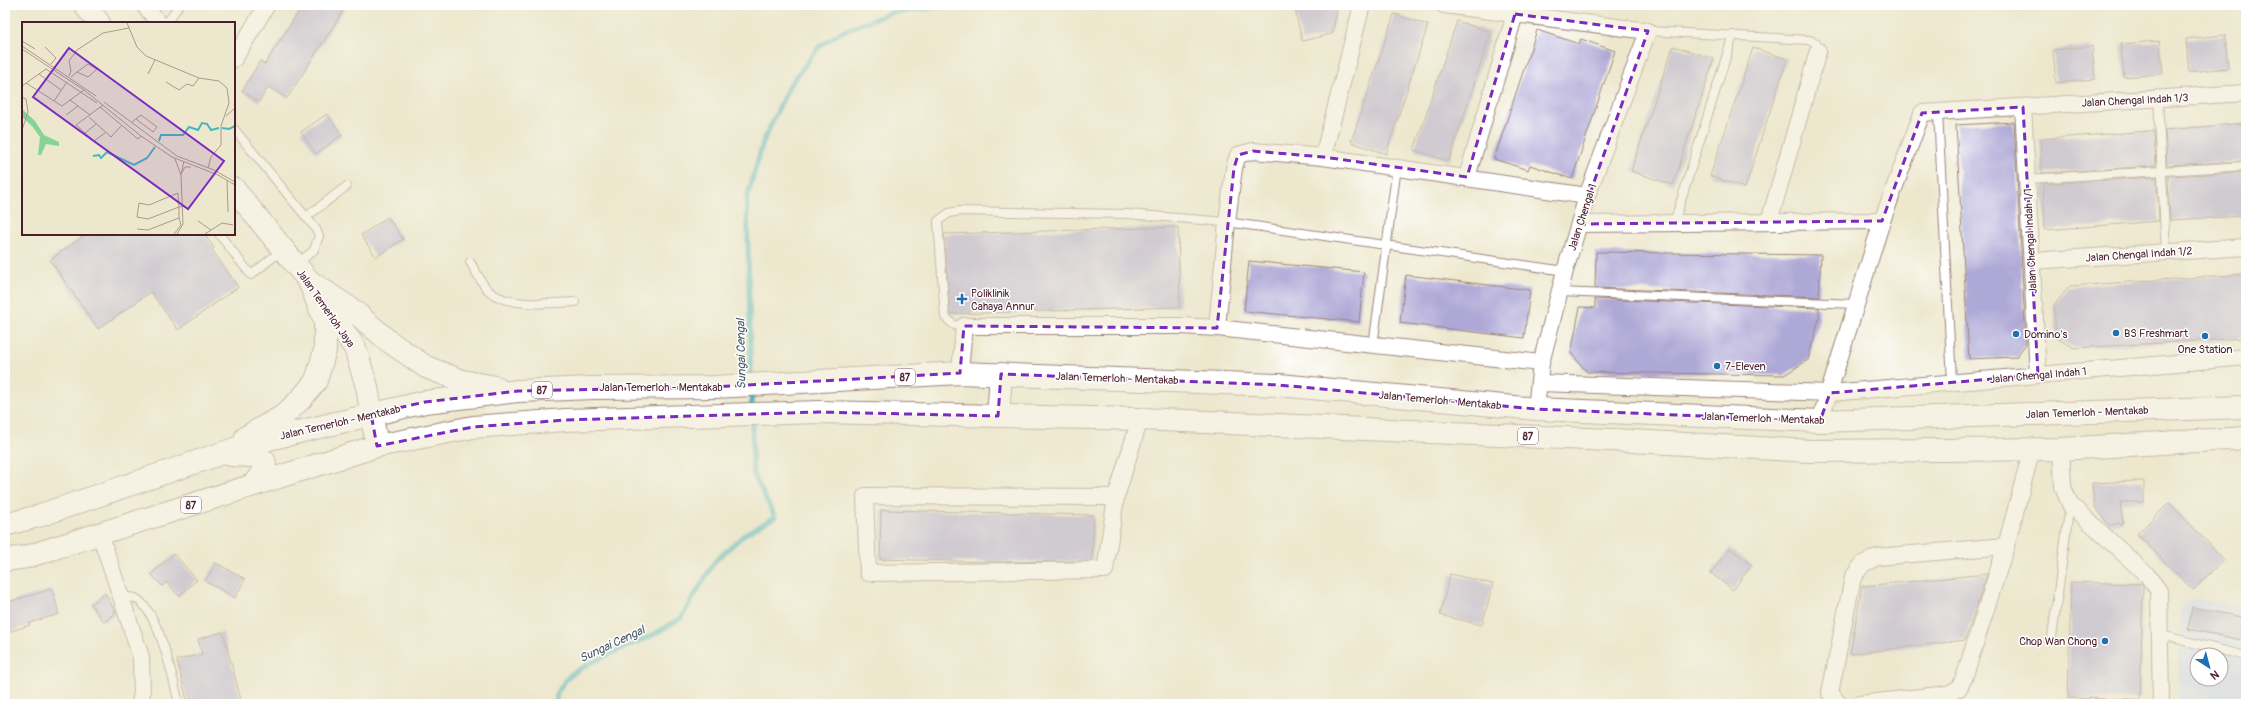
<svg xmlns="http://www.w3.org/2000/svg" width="2251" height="709" font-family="Pangolin,sans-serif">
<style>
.built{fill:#cedafa;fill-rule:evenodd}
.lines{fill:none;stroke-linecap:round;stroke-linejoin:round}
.stream{stroke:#46b6bf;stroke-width:5}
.building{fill:#aea8d6}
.lane-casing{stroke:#9c847c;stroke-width:10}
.street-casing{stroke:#9c847c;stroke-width:18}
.secondary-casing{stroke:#9c847c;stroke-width:24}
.primary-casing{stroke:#9c847c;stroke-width:24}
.lane{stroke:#fff;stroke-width:8}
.street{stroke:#fff;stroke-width:16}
.secondary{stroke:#fff;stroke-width:22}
.primary{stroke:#fff;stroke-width:22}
.marked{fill:none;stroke:#7b2cbf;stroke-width:3;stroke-dasharray:8 5;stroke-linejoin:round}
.poi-dot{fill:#1f6fb2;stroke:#fff;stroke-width:1.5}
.labels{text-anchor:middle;stroke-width:3;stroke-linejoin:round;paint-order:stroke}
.shield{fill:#fff;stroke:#80626b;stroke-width:1}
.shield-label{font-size:10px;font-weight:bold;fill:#4a1f2b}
.street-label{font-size:11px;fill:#4a1f2b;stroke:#fff}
.poi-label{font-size:11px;fill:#4a1f2b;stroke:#fff;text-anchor:start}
.water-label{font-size:12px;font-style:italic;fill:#485b66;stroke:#fff}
.inset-river{fill:none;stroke:#46b6bf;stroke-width:2}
.inset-road{fill:none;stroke:#ac988c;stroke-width:1}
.view{fill:#7b2cbf;fill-opacity:0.15;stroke:#7b2cbf;stroke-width:2}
.inset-edge{fill:none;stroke:#4a1f2b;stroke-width:2}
</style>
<rect width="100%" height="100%" fill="#fff"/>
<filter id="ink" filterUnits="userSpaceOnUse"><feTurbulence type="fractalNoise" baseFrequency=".025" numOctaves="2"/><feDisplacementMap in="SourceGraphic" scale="8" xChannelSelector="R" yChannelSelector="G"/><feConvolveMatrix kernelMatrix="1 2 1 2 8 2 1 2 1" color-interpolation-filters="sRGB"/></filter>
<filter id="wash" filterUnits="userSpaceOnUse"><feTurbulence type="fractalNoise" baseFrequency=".012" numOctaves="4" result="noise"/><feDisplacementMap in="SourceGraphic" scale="16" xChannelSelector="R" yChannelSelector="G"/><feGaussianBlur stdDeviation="0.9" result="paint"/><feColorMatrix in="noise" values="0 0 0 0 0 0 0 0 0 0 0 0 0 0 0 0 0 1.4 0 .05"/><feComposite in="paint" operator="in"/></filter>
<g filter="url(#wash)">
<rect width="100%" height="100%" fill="#ede8cd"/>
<path class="built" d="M2193,598L2246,608V704H2177L2181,605ZM2197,655H2221V679H2197Z"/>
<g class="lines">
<g class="stream">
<path d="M751,380L747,198L763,142L789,86L819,47L841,32L890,13L954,5"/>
<path d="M751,390L752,408"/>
<path d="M556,704L557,692L570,675L588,664L653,635L681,618L715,561L745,534L775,517L753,473L752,418"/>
</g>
</g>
<g id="blocks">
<g class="building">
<path d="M303,5H347L287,98L268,87L259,102L242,91L260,61L265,64Z"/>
<path d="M1294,5H1338L1332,34L1302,41Z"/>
<path d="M1394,14L1428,25L1386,154L1351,142Z"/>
<path d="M1457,21L1491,32L1449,161L1414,150Z"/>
<path d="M1537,30L1579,44L1581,39L1615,51L1572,179L1530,165L1528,170L1494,159Z"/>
<path d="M2225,35L2228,68L2189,72L2186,39Z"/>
<path d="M2160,41L2163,74L2124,77L2121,44Z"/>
<path d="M1673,46L1714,59L1673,185L1631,171Z"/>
<path d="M2092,46L2095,79L2056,83L2053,50Z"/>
<path d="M1753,48L1787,59L1745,188L1710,176Z"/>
<path d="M327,114L342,135L316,154L301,132Z"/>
<path d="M2014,122L2026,344L2016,357L1969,359L1956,125Z"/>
<path d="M2246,123V161L2167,165L2165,130Z"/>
<path d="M2149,131H2154L2156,166L2042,173L2040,139Z"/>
<path d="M2246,172V216L2170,220L2168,176Z"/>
<path d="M2157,177L2159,221L2045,230L2043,184Z"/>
<path d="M388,217L403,239L376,257L361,235Z"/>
<path d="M1178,227L1180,307L950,314L944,234Z"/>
<path d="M86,234H204L214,248L212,250L238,287L178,330L151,292L98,329L50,260Z"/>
<path d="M1596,252L1821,255L1819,297L1595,288Z"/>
<path d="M1249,261L1364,272L1359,322L1244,311Z"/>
<path d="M2246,274V338L2074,348L2056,338L2054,305L2070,286Z"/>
<path d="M1406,275L1530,290L1524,338L1400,323Z"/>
<path d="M1595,299L1819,308V319L1808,360L1784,375L1587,372L1571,353L1580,307L1595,308Z"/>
<path d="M2136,481H2144V502H2120L2123,523L2109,525L2095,507L2092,483Z"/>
<path d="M2169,503L2224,559L2193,590L2137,534Z"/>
<path d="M881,510L1094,515L1092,561L992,562L880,559Z"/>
<path d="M1730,548L1752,565L1733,590L1711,573Z"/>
<path d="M174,554L197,580L179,596L166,582L162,586L151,574Z"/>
<path d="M216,563L245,579L235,598L205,581Z"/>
<path d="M1450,574L1493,584L1482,625L1440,615Z"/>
<path d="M1987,574L1965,640L1850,654L1862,586Z"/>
<path d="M2071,582L2142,584L2143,586L2140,699L2068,698Z"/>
<path d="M52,589L59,614L29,623L30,625L5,633V603Z"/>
<path d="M105,593L116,613L104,622L91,604Z"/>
<path d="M2192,607L2246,618V641L2188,629Z"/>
<path d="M223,632L242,704H199L197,697L187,700L177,660L202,654L198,639Z"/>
</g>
</g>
</g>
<g filter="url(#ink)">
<use href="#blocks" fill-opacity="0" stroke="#9c847c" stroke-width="1"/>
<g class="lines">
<g class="lane-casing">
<g id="lane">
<path d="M167,23L179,5"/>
<path d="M1648,31L1810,40L1816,43L1818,51"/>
<path d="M2158,99L2166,252"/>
<path d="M1938,112L1952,382"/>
<path d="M234,129L316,229L319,236L314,250L296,265"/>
<path d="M2027,179L2246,166"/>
<path d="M306,217L347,186"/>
<path d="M1674,223L1733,35"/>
<path d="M219,234L251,275L282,250"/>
<path d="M470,262C475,270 480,280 486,288C504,309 551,303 575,302"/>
<path d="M1559,292L1856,304"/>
<path d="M964,326L954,325L945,317L938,221L949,213L960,211L1127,214L1227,222L1565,271"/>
<path d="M1373,346L1397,167"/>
<path d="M120,598C125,598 131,596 135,598C159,610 173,679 179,704"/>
<path d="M2161,635L2246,656"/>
<path d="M2052,637L2070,504"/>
</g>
</g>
<g class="street-casing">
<g id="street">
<path d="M144,5L159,23"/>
<path d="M1444,5L1648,31L1587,196L1565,271L1541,363L1536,409"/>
<path d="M234,59L267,5"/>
<path d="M2023,107L2038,375"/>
<path d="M1323,157L1362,5"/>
<path d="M1467,177L1515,14"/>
<path d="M1769,222L1818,51"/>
<path d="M1579,224L1882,221"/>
<path d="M2032,261L2246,247"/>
<path d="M1217,328L1227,222L1234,168L1238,155L1253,151L1323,157L1587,196"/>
<path d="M960,373L964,326H1182L1217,328L1541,363"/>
<path d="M1539,383L1830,393L2246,357"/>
<path d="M1820,421L1882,221L1922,113L2246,93"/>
<path d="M2061,449L2063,487L2070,504L2147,575L2159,591L2161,704"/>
<path d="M1116,497L865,496L868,573L1105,570L1116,497L1140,419"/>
<path d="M100,534L141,657L142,693L140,704"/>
<path d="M1839,704L1830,693L1853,577L1863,564L1877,557L2006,546"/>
<path d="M1859,704L1948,694L1959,688L1964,678L2006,546L2032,449"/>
</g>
</g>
<g class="secondary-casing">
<g id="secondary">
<path d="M85,5L99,23"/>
<path d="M234,189L309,281L355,348L367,387L377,446"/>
</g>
</g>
<g class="primary-casing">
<g id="primary">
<path d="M309,281L354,311L387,340L426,367L462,381L496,387"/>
<path d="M998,416L1001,374"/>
<path d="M246,437L283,416L301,399L316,381L325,350V321L309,281"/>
<path d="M231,455C258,456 279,454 253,485"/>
<path d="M5,525L38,516L252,443L425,402L518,391L593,388L714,387L960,373L1279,385L1536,409L1820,421L2246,407"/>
<path d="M5,560L26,557L377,446L473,427L565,420L819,412L1140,419L1632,441L1810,451L2061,449L2246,438"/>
</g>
</g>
<use href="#lane" class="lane"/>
<use href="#street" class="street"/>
<use href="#secondary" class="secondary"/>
<use href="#primary" class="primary"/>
</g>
</g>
<path d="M0 0H2251V709H0ZM1515,14L1648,31L1579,224L1882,221L1922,113L2023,107L2038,375L1830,393L1820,421L1536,409L1279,385L1001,374L998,416L819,412L565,420L473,427L377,446L371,414L425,402L518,391L714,387L960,373L964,326L1217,328L1234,168L1238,155L1253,151L1323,157L1467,177Z" fill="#ede8cd" fill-opacity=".55" fill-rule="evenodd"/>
<path class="marked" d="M1515,14L1648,31L1579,224L1882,221L1922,113L2023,107L2038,375L1830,393L1820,421L1536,409L1279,385L1001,374L998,416L819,412L565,420L473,427L377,446L371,414L425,402L518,391L714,387L960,373L964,326L1217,328L1234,168L1238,155L1253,151L1323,157L1467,177Z"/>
<g class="poi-dot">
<path d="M960 293h4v4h4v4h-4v4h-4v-4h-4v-4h4z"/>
<circle cx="2116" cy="333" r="4"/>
<circle cx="2016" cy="334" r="4"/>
<circle cx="2205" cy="336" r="4"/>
<circle cx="1717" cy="366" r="4"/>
<circle cx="2105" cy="641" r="4"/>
</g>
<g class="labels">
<g class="shield">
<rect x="895" y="369" width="20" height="16" rx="3"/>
<rect x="532" y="382" width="20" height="16" rx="3"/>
<rect x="1518" y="428" width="20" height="16" rx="3"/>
<rect x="181" y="497" width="20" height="16" rx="3"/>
</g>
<g class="shield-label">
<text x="905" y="381">87</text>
<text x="542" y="394">87</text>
<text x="1528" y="440">87</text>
<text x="191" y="509">87</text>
</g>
<g class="street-label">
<text transform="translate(2135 100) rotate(-3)" y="4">Jalan Chengal Indah 1/3</text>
<text transform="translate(1582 217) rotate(-72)" y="4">Jalan Chengal 1</text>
<text transform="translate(2030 241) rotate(-93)" y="4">Jalan Chengal Indah 1/1</text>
<text transform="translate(2139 254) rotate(-4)" y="4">Jalan Chengal Indah 1/2</text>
<text transform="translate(326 308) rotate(55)" y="4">Jalan Temerloh Jaya</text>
<text transform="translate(2038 375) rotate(-5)" y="4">Jalan Chengal Indah 1</text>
<text transform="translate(1117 378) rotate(2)" y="4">Jalan Temerloh - Mentakab</text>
<text x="661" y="391">Jalan Temerloh - Mentakab</text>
<text transform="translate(1440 400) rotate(5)" y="4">Jalan Temerloh - Mentakab</text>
<text transform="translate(2087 412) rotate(-2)" y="4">Jalan Temerloh - Mentakab</text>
<text transform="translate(1763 418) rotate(2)" y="4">Jalan Temerloh - Mentakab</text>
<text transform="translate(340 422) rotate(-13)" y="4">Jalan Temerloh - Mentakab</text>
</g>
<g class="poi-label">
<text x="971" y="297">Poliklinik<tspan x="971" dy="13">Cahaya Annur</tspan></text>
<text x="2124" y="337">BS Freshmart</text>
<text x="2024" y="338">Domino's</text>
<text x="2205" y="353" text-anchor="middle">One Station</text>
<text x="1725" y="370">7-Eleven</text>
<text x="2097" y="645" text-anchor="end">Chop Wan Chong</text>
</g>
<g class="water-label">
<text transform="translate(741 354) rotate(-91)" y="4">Sungai Cengal</text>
<text transform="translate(612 644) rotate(-25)" y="4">Sungai Cengal</text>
</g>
</g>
<g transform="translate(22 22)">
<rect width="213" height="213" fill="#ede8cd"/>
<path d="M0,87L13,99L22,113L37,120V124L24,122L19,133H16L18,115L10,104L0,95Z" fill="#84d595"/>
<path class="inset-river" d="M200,106L207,107L213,104M137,119L139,113H161L167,105L176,108L180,101L185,102L189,108L197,106M71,134L77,133L79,136L85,130L112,143L125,136L133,125"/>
<path class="inset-road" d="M105,1L115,25L124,34L177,56L197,59L205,66L207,81L199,104V123L189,135L186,146M0,19L13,27M0,24L74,74M23,25L34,36L29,42M0,27L62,68L119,114L150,135L196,153L213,163M24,47L75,81M17,52L39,68M126,52L133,38M47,54L49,49L47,39L55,28L81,11L107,6M49,55L55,50L66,42L75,47L66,55L55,50M144,60L157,68L165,62L171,64L177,56M4,61L40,84L62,68M0,64L24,47M0,75L4,77L6,90L0,108M48,78L68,93M32,79L45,60M82,80L155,134L192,148L213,160M81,83L54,103L72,119L83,111M78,85L116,117L119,114M44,93L56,84M204,94L213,86M67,95L89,115L99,104M110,100L119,93L135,105L131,110L114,97M63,111L74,102M153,137L159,153M159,152L163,145H169M205,158L206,190M176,199L189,208M115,207L126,208L157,196M152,212L159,203L157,196V185L156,172V171L127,183L117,181L115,195L126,197L157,185L161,184M155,212L161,202L159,153L162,139M183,212L200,201L211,203"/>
<path class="view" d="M47,26L202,139L166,187L11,75Z"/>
<rect width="213" height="213" class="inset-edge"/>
</g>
<rect width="2251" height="709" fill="none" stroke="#fff" stroke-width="20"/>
<g transform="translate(2209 667) rotate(144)"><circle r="19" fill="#ffffff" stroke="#b7a5aa"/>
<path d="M0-3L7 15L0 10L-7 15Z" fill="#1f6fb2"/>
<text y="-6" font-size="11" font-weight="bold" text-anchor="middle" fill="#4a1f2b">N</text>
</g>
</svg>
